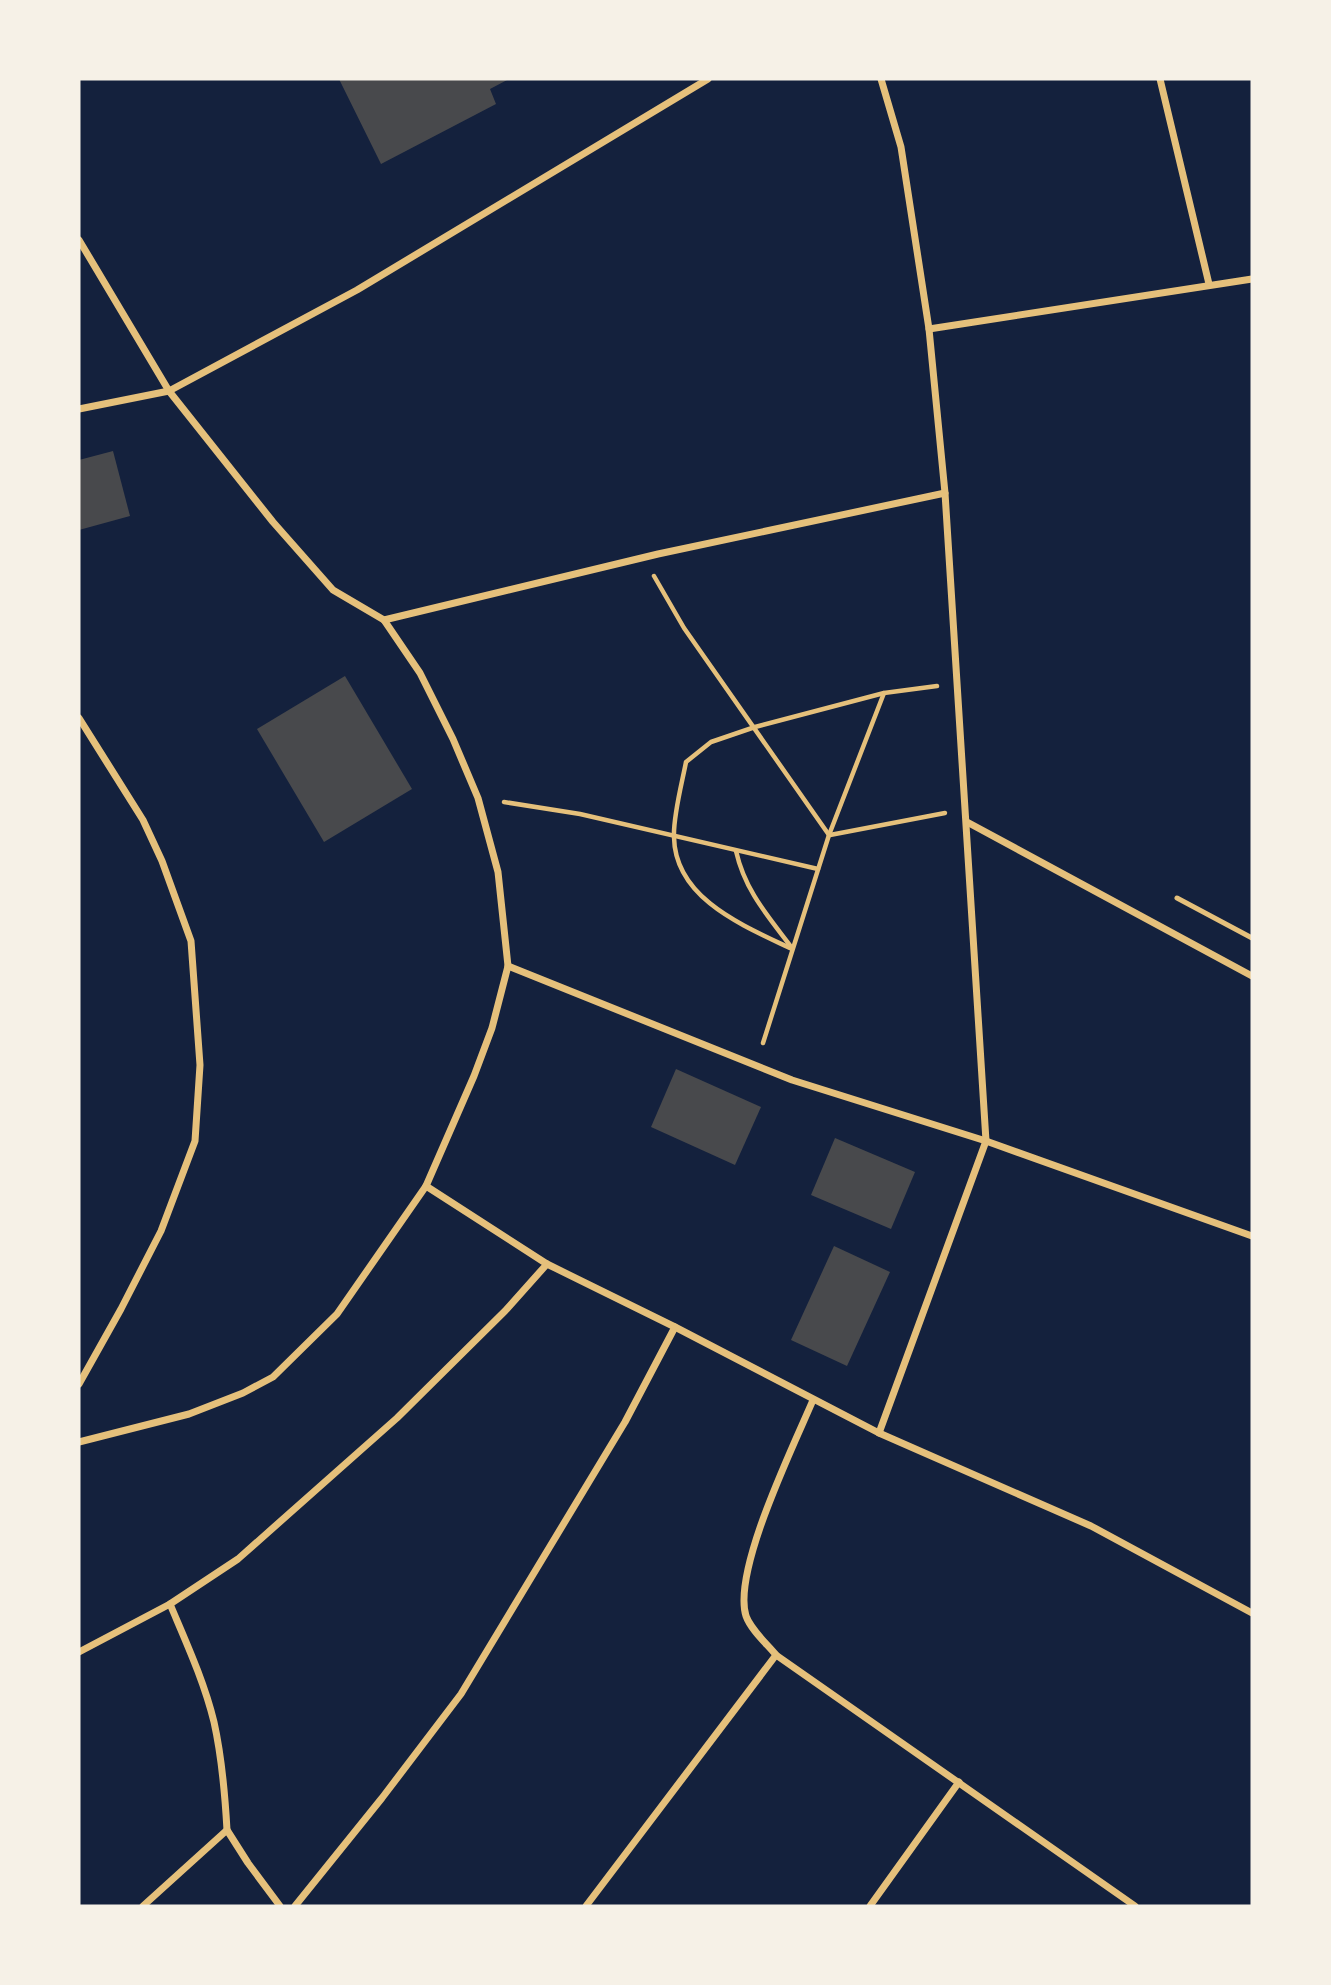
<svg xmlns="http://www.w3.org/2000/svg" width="1331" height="1985" font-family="'Open Sans',sans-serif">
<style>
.building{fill:#48494c}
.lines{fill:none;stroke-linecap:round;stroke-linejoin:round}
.path{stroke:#e5c07b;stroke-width:4.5}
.service{stroke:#e5c07b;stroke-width:5}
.minor{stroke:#e5c07b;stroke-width:7}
</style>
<rect width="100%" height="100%" fill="#14213d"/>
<g class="building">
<path d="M339,79H509L490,89L496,104L381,164Z"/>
<path d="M113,451L130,516L79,530V460Z"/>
<path d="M345,676L412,789L324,842L257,729Z"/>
<path d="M676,1069L761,1107L735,1165L651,1127Z"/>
<path d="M835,1138L915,1172L891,1229L811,1195Z"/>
<path d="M834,1246L890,1272L847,1366L791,1340Z"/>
</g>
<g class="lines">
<g class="path">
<path d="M654,576L684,628L829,835"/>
<path d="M504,802L580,814L818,869"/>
<path d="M830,835L945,813"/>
<path d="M736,851C745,891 768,916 792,948"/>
<path d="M792,949C744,926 675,899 674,837C673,816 682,783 686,762L711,742L755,727L884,693L937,686"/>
<path d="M763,1043L829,835L884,693"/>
</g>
<path class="service" d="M1177,898L1252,938"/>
<g class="minor">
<path d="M1160,79L1209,284"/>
<path d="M79,240L169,391L273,522L333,590L384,620L420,673L453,739L478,798L498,872L508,966L492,1028L474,1076L426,1186L337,1314L273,1377L243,1393L189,1414L79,1442"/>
<path d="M929,329L1252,279"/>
<path d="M79,409L169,391L357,290L708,79"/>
<path d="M384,620L658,554L945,493"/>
<path d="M79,718L143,820L162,861L191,941L200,1065L195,1141L161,1231L121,1309L79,1384"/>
<path d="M967,822L1252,976"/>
<path d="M508,966L792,1080L986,1141L1252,1236"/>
<path d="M426,1186L547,1264L675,1327L879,1433L1091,1526L1252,1613"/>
<path d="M813,1400C794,1445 732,1571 746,1616C751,1630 767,1644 776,1655L1135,1906"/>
<path d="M879,1433L986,1141L945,493L929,329L901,147L881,79"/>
<path d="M170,1604C186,1642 204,1681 214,1722C222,1758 225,1794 227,1830"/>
<path d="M79,1652L170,1604L238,1559L397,1418L505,1311L547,1264"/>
<path d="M143,1906L227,1830L248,1863L280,1906"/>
<path d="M295,1906L382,1798L461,1694L625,1422L675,1327"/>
<path d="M586,1906L776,1655"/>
<path d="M870,1906L959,1782"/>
</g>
</g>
<rect width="1331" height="1985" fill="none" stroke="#f6f1e7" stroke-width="161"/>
</svg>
